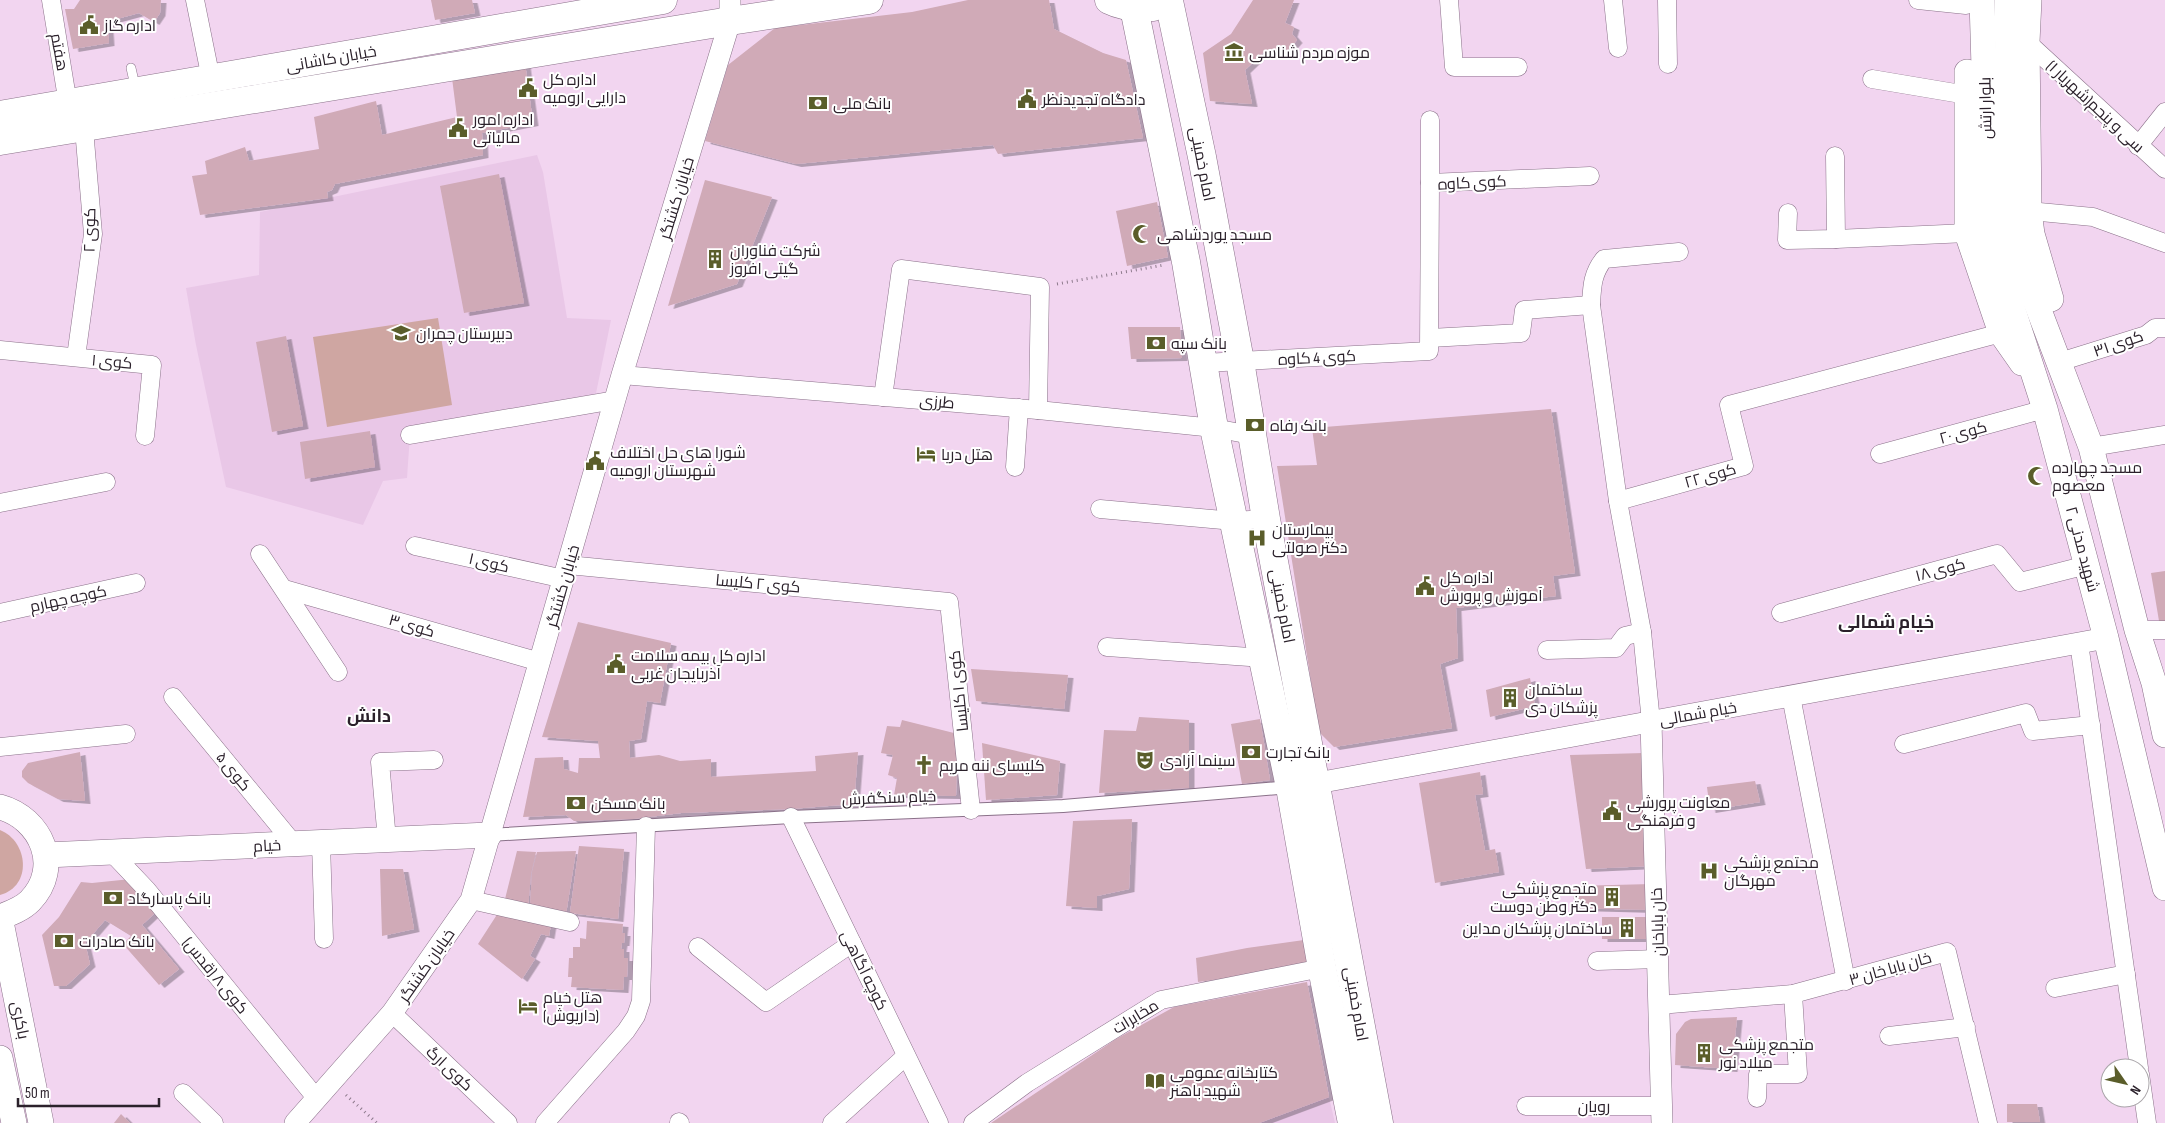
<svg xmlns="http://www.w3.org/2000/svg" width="2165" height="1123" font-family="'Sofia Sans Condensed',Cairo,sans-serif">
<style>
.built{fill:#e9c7e7}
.green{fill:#cfa6a2}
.building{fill:#d0aab7;filter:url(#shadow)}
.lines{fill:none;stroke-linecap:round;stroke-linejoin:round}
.service-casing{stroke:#8a7189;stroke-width:10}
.pedestrian-casing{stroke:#8a7189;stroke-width:14}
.minor-casing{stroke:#8a7189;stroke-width:19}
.tertiary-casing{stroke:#8a7189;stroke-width:22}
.secondary-casing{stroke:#8a7189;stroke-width:26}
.primary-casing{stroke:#8a7189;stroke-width:29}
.path{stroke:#8e7b8d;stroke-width:3;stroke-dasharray:1 4;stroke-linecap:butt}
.service{stroke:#fff;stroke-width:9}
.pedestrian{stroke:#fff;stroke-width:12}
.minor{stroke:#fff;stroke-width:18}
.tertiary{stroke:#fff;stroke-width:21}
.secondary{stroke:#fff;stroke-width:25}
.primary{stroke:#fff;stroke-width:28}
.labels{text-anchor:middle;stroke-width:4;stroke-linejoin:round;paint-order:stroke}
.poi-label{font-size:16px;fill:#2b212b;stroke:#fff;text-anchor:start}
.street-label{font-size:16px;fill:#2b212b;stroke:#fff}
.neighbourhood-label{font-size:18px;font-weight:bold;fill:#2b212b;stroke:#fff}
</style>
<defs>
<filter id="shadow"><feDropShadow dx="5.5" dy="3" stdDeviation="0" flood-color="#0004"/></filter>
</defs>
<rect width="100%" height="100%" fill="#f2d5f0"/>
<g class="built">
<path d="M537,155L543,172L567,318L611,320L594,403L410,435L407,478L383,481L363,525L226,487L196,345L186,288L259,275L260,212Z"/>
<path d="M1329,1097L1335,1123H1259Z"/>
</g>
<g class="green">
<path d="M438,318L452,405L327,427L313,337Z"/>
<path d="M0,830C28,841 33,886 0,895Z"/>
</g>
<g class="building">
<path d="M80,0H161L160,13L154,22L139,13L113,20L108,28L109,43L73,49L65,9H74Z"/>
<path d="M431,0H472L475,13L435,20Z"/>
<path d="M968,0H1049L1054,29L1103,53L1126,60L1143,138L998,154L993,145L796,164L705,141L728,65L775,28L912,12Z"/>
<path d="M1253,0H1294L1285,23L1294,27L1292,34L1297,40L1286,53L1280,52L1274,54L1266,50L1245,70L1252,104L1210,101L1203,53L1231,34Z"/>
<path d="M525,63L533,123L482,133L483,155L335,184L332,190L327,192L328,198L200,215L192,176L207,174L205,161L245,147L249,161L319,149L314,117L376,101L382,135L457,117L452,78Z"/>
<path d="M499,174L524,303L464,313L440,186Z"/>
<path d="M705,180L772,197L737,284L668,306Z"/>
<path d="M1157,202L1168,257L1127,266L1116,211Z"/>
<path d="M1128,327H1180L1182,358L1131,359Z"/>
<path d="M286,336L303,426L272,432L256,342Z"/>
<path d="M1551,409L1575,573L1553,576L1556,596L1456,608L1458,658L1440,664L1452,728L1334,747L1319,732L1277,466L1317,465L1312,428Z"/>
<path d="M370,431L375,467L305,479L300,442Z"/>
<path d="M2165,571V626L2160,627L2151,573Z"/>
<path d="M578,622L671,643L660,703L647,701L641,739L629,741L630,758L659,755L680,761L711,759V777L816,771L815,756L858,752L854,804L790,809L681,813L633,819L574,821L566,815L523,817L535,758L563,757L564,769L578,773L579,758H600L598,741L542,737Z"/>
<path d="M971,669L1068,675L1064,709L976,701Z"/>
<path d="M1530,678L1535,706L1490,717L1486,690Z"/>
<path d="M1139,717L1189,720V788L1099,793L1104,730L1136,731Z"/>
<path d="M1260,719L1270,780L1242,784L1231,724Z"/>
<path d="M902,720L958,734L956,796L894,795L897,778L888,775L893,755L881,753L887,726L900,727Z"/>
<path d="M982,743L1060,761L1057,795L986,800Z"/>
<path d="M80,752L85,801L58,799L28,783L22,777V771L28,763Z"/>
<path d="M1644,753L1650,866L1586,869L1570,755Z"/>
<path d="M1480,772L1483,794L1475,795L1485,851L1495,849L1499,872L1435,883L1419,783Z"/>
<path d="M1755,781L1760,802L1710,810L1707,787Z"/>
<path d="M1132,819L1129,889L1097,896V908L1066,906L1073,821Z"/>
<path d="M579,846L624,849L618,919L570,913Z"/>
<path d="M517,851L536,852L531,874L528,908L504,903Z"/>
<path d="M576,851L566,914L530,907L532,872L537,852Z"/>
<path d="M380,869H403L414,929L382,936Z"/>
<path d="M131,879L159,909L142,925L179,969L159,985L123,944L131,936L105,920L85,943L90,964L66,986H54L42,935L59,917L81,882L92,883Z"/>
<path d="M1652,884L1651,910L1575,908L1572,886Z"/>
<path d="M498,913L551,924L549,936L541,934L530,956L535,959L522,979L478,944Z"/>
<path d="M1602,917H1652L1651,939H1602Z"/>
<path d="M587,921L623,924L622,933H625L624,943H622L621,949H624V958H628L627,977H624L623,990L571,987L572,977H568L569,958H573V947H580V938L586,939Z"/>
<path d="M1304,940L1310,966L1198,982L1196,958L1247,948Z"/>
<path d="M1307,982L1329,1097L1259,1123H991L1116,1039L1174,1007Z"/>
<path d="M1737,1017L1732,1069L1675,1065L1676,1034L1685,1022L1691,1019Z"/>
<path d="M2007,1104H2037L2040,1122H2007Z"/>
<path d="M121,1114L130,1123H114Z"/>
</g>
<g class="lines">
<g class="service-casing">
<path id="service" d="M131,68L136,90"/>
</g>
<g class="pedestrian-casing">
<path id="pedestrian" d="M489,835L791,817L1063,806L1290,787"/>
</g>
<g class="minor-casing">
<g id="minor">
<path d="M51,0L68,104"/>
<path d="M195,0L211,79"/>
<path d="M1449,0L1454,67H1518"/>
<path d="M1613,0L1618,48"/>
<path d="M1667,0L1668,64"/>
<path d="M1918,0L1966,5"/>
<path d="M2027,42L2165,169"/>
<path d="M1872,79L1967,95"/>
<path d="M1430,120V183"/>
<path d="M2138,146L2165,112"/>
<path d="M1835,156L1836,239"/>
<path d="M2029,211L2093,217L2165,243"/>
<path d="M1788,213L1787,240L1836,239L1967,233"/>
<path d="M1430,338L1521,333L1524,310L1591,305"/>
<path d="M0,350L152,365L145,436"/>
<path d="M76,357L93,234L83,117"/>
<path d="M2069,359L2146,335L2155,328H2165"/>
<path d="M1204,363L1429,351L1430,183L1590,176"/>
<path d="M622,375L1038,410L1214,428L1251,435"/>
<path d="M883,397L901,269L1040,287L1038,410"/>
<path d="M410,435L615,400"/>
<path d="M2091,447L2165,435"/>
<path d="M1880,454L2045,409"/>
<path d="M1015,467L1019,408"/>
<path d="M1618,501L1591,305C1592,287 1592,274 1604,259L1679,252"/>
<path d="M0,503L106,482"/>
<path d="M1100,509L1234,521L1266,519"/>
<path d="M415,546L564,579"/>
<path d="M260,554L338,672"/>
<path d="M568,565L949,602L971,810"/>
<path d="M284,589L540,662"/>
<path d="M0,613L136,583"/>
<path d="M1781,613L1997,554L2020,582L2087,565"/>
<path d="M2137,630H2165"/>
<path d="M2079,643L2139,1068"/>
<path d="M1107,647L1264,658"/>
<path d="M1547,650L1616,648L1625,636L1642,632"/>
<path d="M1791,696L1846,981"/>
<path d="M173,697L294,844"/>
<path d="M1651,722L1642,632L1618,501L1744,466L1729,405L2001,333"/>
<path d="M1904,744L2026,713L2033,731L2091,725"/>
<path d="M0,747L126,734"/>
<path d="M791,817L939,1123"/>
<path d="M387,840L380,762L434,760"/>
<path d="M321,843L324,939"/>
<path d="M113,854L147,890L317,1099"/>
<path d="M471,900L570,922"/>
<path d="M698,947L766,1002L852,943"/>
<path d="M1597,961L1658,959"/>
<path d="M2055,988L2126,974"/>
<path d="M1659,1005L1793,994L1947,952L1988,1123"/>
<path d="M392,1013L508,1123"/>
<path d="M1889,1036L1966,1027"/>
<path d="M2140,1074L2147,1123"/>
<path d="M183,1093L214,1123"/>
<path d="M1757,1098L1758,1074H1798L1793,994"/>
<path d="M1526,1106H1662"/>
<path d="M679,1122L680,1123"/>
<path d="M545,1123L626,1031L636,1016L641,1001L646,826"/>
<path d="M832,1123L906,1056"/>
<path d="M973,1123L1027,1083L1161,1000L1322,968"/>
</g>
</g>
<g class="tertiary-casing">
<g id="tertiary">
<path d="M1651,722L1662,1123"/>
<path d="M1301,786L2106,638"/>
<path d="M295,1123L392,1013L471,900L622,375L730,21V0"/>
</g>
</g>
<g class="secondary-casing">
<g id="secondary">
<path d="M1982,0L1989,236L2045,409L2106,638L2165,888"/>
<path d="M2007,0L2010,234L2091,447L2137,630L2154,683L2165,735"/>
<path d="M2029,0L2027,42L2029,211L2032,234L2051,299"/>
<path d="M1967,72V233L2001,333L2022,363"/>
<path d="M0,807C41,818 63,867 30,901C22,909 11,913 0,917"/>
<path d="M46,855L489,835"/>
<path d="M0,917L41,1123"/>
<path d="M0,1058L14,1123"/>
</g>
</g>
<g class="primary-casing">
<g id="primary">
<path d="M1109,0C1123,7 1138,8 1153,7"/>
<path d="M1169,1L1202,157L1240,361L1266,519L1379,1123"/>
<path d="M1134,8L1186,262L1214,428L1290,787L1322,968L1352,1123"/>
<path d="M0,115L663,0"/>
<path d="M0,141L730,21L869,0"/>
</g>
</g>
<g class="path">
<path d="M1057,284L1164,265"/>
<path d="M346,1095L377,1123"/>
</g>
<use href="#service" class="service"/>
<use href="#pedestrian" class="pedestrian"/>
<use href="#minor" class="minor"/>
<use href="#tertiary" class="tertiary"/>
<use href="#secondary" class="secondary"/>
<use href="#primary" class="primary"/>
</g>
<defs>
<g id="civic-bare" transform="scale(1.5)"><path d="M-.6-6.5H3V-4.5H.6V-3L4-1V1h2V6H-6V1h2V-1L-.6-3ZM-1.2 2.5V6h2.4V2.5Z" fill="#5a5d2a" stroke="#fff" stroke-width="2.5" paint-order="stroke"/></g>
<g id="museum-bare" transform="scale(1.5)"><path d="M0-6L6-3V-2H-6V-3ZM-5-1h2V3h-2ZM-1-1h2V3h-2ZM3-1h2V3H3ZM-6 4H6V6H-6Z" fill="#5a5d2a" stroke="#fff" stroke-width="2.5" paint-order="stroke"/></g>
<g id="bank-bare" transform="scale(1.5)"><path d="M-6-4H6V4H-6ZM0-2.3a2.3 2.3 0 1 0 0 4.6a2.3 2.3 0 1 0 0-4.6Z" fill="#5a5d2a" stroke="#fff" stroke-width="2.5" paint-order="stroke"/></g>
<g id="mosque-bare" transform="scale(1.5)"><path d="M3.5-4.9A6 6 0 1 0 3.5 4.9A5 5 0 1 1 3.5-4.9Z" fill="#5a5d2a" stroke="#fff" stroke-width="2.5" paint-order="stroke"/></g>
<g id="building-bare" transform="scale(1.5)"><path d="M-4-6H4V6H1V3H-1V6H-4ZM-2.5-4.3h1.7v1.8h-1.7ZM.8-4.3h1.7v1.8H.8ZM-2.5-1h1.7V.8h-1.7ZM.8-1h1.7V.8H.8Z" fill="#5a5d2a" stroke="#fff" stroke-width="2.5" paint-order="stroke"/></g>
<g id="school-bare" transform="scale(1.5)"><path d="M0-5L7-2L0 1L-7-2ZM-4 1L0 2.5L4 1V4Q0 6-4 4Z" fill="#5a5d2a" stroke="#fff" stroke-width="2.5" paint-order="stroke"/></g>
<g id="hotel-bare" transform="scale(1.5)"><path d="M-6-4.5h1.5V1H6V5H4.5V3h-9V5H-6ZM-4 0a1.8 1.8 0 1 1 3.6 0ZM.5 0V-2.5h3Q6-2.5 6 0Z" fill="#5a5d2a" stroke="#fff" stroke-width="2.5" paint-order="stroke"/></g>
<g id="hospital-bare" transform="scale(1.5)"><path d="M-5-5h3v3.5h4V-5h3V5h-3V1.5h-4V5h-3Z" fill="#5a5d2a" stroke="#fff" stroke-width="2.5" paint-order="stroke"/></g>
<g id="theatre-bare" transform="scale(1.5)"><path d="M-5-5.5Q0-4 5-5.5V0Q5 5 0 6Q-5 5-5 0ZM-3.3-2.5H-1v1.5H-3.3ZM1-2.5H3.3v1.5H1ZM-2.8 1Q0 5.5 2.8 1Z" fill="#5a5d2a" stroke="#fff" stroke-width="2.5" paint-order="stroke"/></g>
<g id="church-bare" transform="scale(1.5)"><path d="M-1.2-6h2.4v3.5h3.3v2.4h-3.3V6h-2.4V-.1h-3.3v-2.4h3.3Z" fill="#5a5d2a" stroke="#fff" stroke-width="2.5" paint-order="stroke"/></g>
<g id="library-bare" transform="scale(1.5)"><path d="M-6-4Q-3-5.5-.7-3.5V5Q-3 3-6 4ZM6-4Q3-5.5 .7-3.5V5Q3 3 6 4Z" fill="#5a5d2a" stroke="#fff" stroke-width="2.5" paint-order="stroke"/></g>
</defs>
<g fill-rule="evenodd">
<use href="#civic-bare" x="89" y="25"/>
<use href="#museum-bare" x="1234" y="52"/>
<use href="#civic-bare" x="528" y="88"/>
<use href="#civic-bare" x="1027" y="99"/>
<use href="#bank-bare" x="818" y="103"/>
<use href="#civic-bare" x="458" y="128"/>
<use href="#mosque-bare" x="1142" y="234"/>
<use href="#building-bare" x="715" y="259"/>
<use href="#school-bare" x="401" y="333"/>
<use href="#bank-bare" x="1156" y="343"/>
<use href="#bank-bare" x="1255" y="425"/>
<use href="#hotel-bare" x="926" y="454"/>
<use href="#civic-bare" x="595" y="461"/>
<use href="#mosque-bare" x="2037" y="476"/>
<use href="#hospital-bare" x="1257" y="538"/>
<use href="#civic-bare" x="1425" y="586"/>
<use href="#civic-bare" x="616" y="664"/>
<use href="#building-bare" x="1510" y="698"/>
<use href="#bank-bare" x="1251" y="752"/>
<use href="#theatre-bare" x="1145" y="760"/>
<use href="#church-bare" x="924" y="765"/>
<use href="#bank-bare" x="576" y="803"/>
<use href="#civic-bare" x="1612" y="811"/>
<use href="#hospital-bare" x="1709" y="871"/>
<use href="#building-bare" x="1612" y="897"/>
<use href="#bank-bare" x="113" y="898"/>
<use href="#building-bare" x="1627" y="928"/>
<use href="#bank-bare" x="64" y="941"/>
<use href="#hotel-bare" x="528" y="1006"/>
<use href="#building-bare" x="1704" y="1053"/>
<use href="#library-bare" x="1155" y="1081"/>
</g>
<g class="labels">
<g class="poi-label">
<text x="104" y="31">اداره گاز</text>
<text x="1249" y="58">موزه مردم شناسی</text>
<text x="543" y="85">اداره کل<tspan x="543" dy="18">دارایی ارومیه</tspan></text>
<text x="1042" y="105">دادگاه تجدیدنظر</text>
<text x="833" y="109">بانک ملی</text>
<text x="473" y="125">اداره امور<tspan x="473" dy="18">مالیاتی</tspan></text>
<text x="1157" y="240">مسجد یوردشاهی</text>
<text x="730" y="256">شرکت فناوران<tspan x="730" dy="18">گیتی افروز</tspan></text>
<text x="416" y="339">دبیرستان چمران</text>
<text x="1171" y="349">بانک سپه</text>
<text x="1270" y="431">بانک رفاه</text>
<text x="610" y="458">شورا های حل اختلاف<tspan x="610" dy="18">شهرستان ارومیه</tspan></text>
<text x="941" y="460">هتل دریا</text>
<text x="2052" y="473">مسجد چهارده<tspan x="2052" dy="18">معصوم</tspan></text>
<text x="1272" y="535">بیمارستان<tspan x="1272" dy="18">دکتر صولتی</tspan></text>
<text x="1440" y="583">اداره کل<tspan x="1440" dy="18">آموزش و پرورش</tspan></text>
<text x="631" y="661">اداره کل بیمه سلامت<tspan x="631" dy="18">آذربایجان غربی</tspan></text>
<text x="1525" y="695">ساختمان<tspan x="1525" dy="18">پزشکان دی</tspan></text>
<text x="1266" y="758">بانک تجارت</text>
<text x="1160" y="766">سینما آزادی</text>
<text x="939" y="771">کلیسای ننه مریم</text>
<text x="1627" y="808">معاونت پرورشی<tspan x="1627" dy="18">و فرهنگی</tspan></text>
<text x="591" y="809">بانک مسکن</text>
<text x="1724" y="868">مجتمع پزشکی<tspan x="1724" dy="18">مهرگان</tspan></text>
<text x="1597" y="894" text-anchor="end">متجمع پزشکی<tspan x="1597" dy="18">دکتر وطن دوست</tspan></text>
<text x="128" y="904">بانک پاسارگاد</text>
<text x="1612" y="934" text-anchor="end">ساختمان پزشکان مداین</text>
<text x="79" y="947">بانک صادرات</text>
<text x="543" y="1003">هتل خیام<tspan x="543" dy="18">(داریوش)</tspan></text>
<text x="1719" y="1050">متجمع پزشکی<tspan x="1719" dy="18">میلاد نور</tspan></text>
<text x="1170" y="1078">کتابخانه عمومی<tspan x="1170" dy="18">شهید باهنر</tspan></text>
</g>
<g class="street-label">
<text transform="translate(60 52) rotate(80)" y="6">هفتم</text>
<text transform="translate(331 58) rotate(-10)" y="6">خیابان کاشانی</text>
<text transform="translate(2096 106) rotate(43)" y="6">سی و پنجم(شهریار ۱)</text>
<text transform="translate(1985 108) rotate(-91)" y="6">بلوار ارتش</text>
<text transform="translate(1203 164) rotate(79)" y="6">امام خمینی</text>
<text transform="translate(1472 182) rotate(-3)" y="6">کوی کاوه</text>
<text transform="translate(676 198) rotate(-73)" y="6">خیابان کشتگر</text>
<text transform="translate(89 230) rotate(-89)" y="6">کوی ۲</text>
<text transform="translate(2118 343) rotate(-19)" y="6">کوی ۳۱</text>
<text transform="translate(1317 357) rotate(-3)" y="6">کوی 4 کاوه</text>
<text transform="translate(112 361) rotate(5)" y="6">کوی ۱</text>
<text transform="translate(937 401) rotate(5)" y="6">طرزی</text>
<text transform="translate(1963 432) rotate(-15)" y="6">کوی ۲۰</text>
<text transform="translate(1710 475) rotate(-16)" y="6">کوی ۲۲</text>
<text transform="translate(2083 549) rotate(75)" y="6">شهید مدنی ۲</text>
<text transform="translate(489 562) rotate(13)" y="6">کوی ۱</text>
<text transform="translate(1940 569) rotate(-15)" y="6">کوی ۱۸</text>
<text transform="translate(758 583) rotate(5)" y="6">کوی ۲ کلیسا</text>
<text transform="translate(562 586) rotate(-74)" y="6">خیابان کشتگر</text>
<text transform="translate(68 598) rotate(-12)" y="6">کوچه چهارم</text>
<text transform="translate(1283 606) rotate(79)" y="6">امام خمینی</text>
<text transform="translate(412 625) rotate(16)" y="6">کوی ۳</text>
<text transform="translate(958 691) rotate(-96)" y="6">کوی ۱ کلیسا</text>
<text transform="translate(1698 713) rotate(-10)" y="6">خیام شمالی</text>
<text transform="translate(234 771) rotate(51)" y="6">کوی ۵</text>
<text transform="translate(889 797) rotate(-2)" y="6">خیام سنگفرش</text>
<text transform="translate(267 845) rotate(-3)" y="6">خیام</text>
<text transform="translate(1657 922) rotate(-92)" y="6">خان باباخان</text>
<text transform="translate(426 965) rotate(-55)" y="6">خیابان کشتگر</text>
<text transform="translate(1890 968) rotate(-16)" y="6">خان بابا خان ۳</text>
<text transform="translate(865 970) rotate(64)" y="6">کوچه آگاهی</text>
<text transform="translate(216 975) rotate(51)" y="6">کوی ۸ (قدس)</text>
<text transform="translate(1357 1004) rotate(80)" y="6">امام خمینی</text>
<text transform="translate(1135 1016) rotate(-31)" y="6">مخابرات</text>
<text transform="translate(21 1020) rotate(79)" y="6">باکری</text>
<text transform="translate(450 1068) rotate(43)" y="6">کوی ارگ</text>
<text x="1594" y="1112">رویان</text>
</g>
<g class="neighbourhood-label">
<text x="1886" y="628">خیام شمالی</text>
<text x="369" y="722">دانش</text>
</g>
</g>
<g transform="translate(2125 1083) rotate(124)"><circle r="24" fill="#ffffff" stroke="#aaa6aa"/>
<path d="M0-4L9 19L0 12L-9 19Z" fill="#5a5d2a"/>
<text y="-8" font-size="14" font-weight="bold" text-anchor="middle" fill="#2b212b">N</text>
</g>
<path d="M18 1098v8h141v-8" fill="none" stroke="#2b212b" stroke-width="2.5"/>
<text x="25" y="1098" font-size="15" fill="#2b212b" stroke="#ffffff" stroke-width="4" paint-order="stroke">50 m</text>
</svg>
